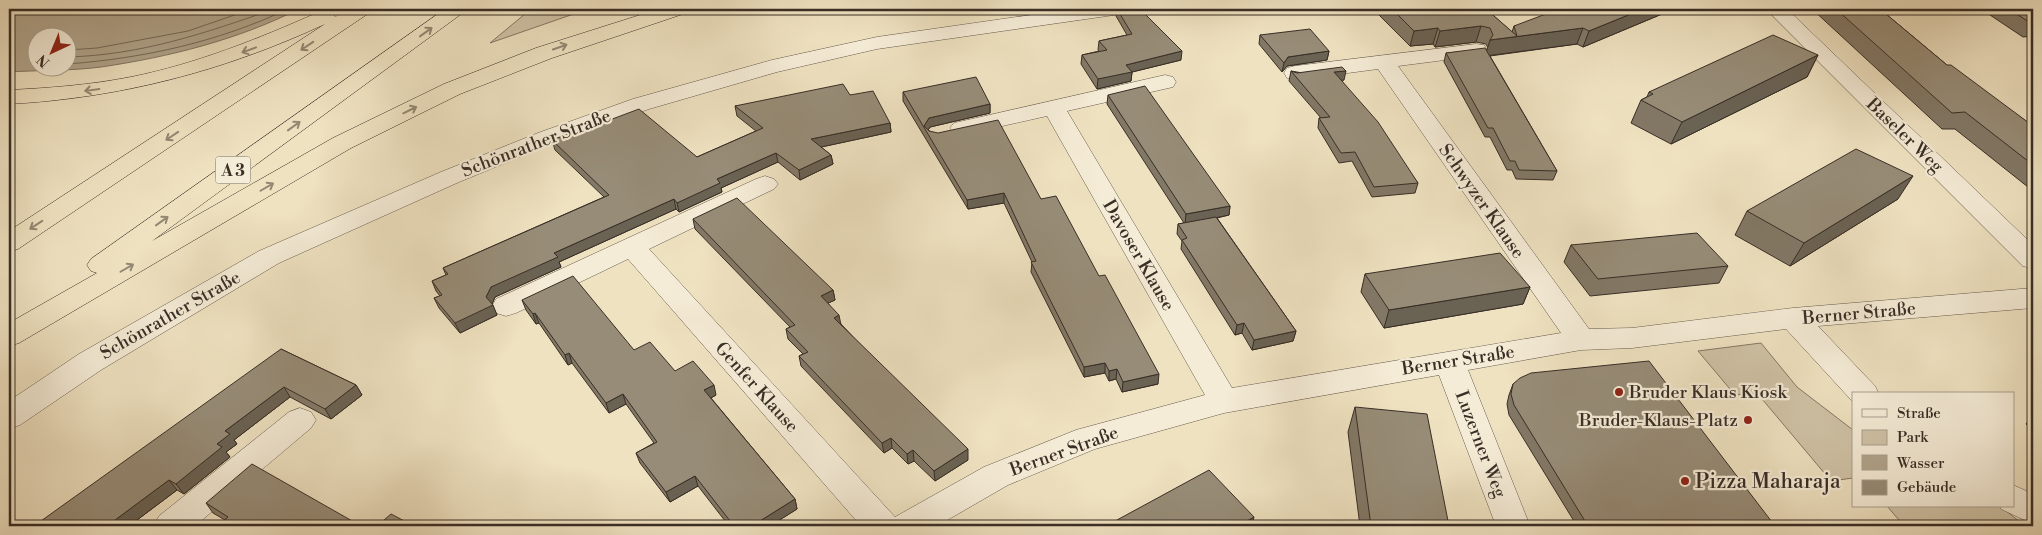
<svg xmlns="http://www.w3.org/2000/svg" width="2042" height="535" font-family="'Libre Bodoni',serif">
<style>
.green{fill:#d0c3a7;stroke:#847866}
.water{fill:#b1a58c;stroke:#817563;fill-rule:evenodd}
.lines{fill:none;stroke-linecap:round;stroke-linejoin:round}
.shore{stroke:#746a59;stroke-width:1}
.street-casing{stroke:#665b4d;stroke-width:1}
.highway-casing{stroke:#382e26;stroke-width:1}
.street{fill:#f5ecd7;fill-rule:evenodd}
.highway{fill:#efe2c1;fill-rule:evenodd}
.wall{fill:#827866;stroke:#382e26}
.shaded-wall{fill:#6a6253;stroke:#382e26}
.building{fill:#978c77;stroke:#382e26}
.oneway{stroke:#948874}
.poi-dot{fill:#8f2418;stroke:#f5ecd7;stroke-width:2}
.labels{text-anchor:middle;stroke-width:4.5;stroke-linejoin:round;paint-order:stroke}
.shield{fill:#f5ecd7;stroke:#71675b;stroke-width:1}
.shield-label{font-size:16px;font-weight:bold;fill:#382e26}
.street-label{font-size:18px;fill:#382e26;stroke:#f5ecd7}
.poi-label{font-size:18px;fill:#382e26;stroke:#f5ecd7;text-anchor:start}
.near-poi-label{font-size:21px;fill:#382e26;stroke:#f5ecd7;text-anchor:start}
</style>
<rect width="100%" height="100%" fill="#efe2c1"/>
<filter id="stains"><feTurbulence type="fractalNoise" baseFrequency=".004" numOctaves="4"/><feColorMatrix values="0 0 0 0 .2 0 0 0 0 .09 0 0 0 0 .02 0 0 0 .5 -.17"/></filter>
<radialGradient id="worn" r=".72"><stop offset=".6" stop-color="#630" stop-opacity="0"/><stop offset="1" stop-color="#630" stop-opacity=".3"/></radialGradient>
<g class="green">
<path d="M531,9H588L490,43Z"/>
<path d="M1761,343L1797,387L1853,430V478L1831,481L1757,393L1735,395L1698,351Z"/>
<path d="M1887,506H2000L2020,522L2021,526H1904Z"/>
</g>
<path class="water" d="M9,9H299C237,40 169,57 101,67C71,71 39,70 9,72ZM38,38H68V68H38Z"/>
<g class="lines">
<g class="shore">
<path d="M68,50L97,48L188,31L252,9"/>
<path d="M68,57C141,55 206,33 274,9"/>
<path d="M68,64C145,58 218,42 288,9"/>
</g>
<g class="street-casing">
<g id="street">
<path d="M1073,9H1124L1121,13L1114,15L877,49L777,72L649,109L554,143L459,182L279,263L101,370L20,425L9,429V401L79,354L259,251L441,172L538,133L633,99L772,60L877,37Z"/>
<path d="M1766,9H1787L2033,245V269L2023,266Z"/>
<path d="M1476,44L1484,45L1487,50L1484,55L1398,66L1589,329L1632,328L1793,308L2033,288V308L1818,326L1875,386L1879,394H1853V402L1786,329L1632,348L1581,350L1468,370L1530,526H1496L1439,375L1224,413L1095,449L1008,485L937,526H861L628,259L516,313L506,316L496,313L492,306L496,299L756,179L765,176L774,179L778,184L774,189L649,249L895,517L984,467L1076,430L1205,395L1047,116L962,135L954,133L950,128L954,123L1165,75L1173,77L1176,82L1173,87L1067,111L1232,388L1561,333L1378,69L1295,80L1287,78L1284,73L1287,68L1295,66Z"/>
<path d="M300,408L311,412L316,420L311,428L195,526H154L159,516L289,412Z"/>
<path d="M2013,485L2033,494V524L2001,509L2000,506H2013Z"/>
</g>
</g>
<g class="highway-casing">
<g id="highway">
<path d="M349,9H372L369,13L18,249L9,252V231L325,24C224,71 120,98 9,104V90C50,88 90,85 131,77C196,64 258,39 319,12L326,10L333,12L335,17Z"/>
<path d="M445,9H468L152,241L333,138L444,84L536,48L659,9H689L686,13L552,58L460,94L351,148L19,343L9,346V323L97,273L91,271L87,265L91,259Z"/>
</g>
</g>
<use href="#street" class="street"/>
<use href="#highway" class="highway"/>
</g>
<g class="wall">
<path d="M1117,9L1181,60L1132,72L1131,81L1097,89L1081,64L1082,55L1099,51L1098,50L1099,41L1127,35L1116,16Z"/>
<path d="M1373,9H1486L1512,32L1514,26L1674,9L1583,47L1577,44L1490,56L1557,171L1553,180L1516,179L1512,170H1507L1490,137H1485L1444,62L1446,53L1487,50L1488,48L1486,44L1476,42L1435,47L1433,44L1410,46Z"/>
<path d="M1812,9H1880L1947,65L2033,126V191L1955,129H1942Z"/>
<path d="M1981,9H2033V36L2023,37Z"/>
<path d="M1260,35L1329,51L1327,60L1287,66L1282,72L1259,44Z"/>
<path d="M1818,55L1807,77L1671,144L1631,123L1641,100L1647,97L1649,92Z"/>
<path d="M1291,71L1344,80H1341L1418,183L1415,193L1372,197L1352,161L1339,163L1318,128L1319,118H1321L1289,81Z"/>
<path d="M903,92L990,104V113L930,127L928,130L1041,199L1158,384L1122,392L1116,379L1109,381L1105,373L1084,377L1031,272L1032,262L1004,203L968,209L903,101Z"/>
<path d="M850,95L890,123L891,132L821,147L831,155L833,164L800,180L778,162L721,188L722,192L679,212L676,209L559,262L561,267L495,297L492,304L497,315L460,333L439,308L434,298L440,296L436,291L432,281L446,275L443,268L604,197L555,150L552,140L583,130L697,157L756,131L737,116L735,106Z"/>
<path d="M1108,95L1230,206L1229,215L1217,218L1296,331L1293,341L1252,350L1242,333L1235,335L1181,249L1182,241L1177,234L1178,224L1184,223L1107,104Z"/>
<path d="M1898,199L1790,266L1735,235L1747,211Z"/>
<path d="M693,219L833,290L835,300L828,303L841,324L968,460L935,481L914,461L908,464L892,448L884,453L801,366L799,356L803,354L788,339L786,329L790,327L695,229Z"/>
<path d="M1571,245L1728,266L1719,283L1590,296L1564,262Z"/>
<path d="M1365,274L1530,287L1523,304L1384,328L1361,292Z"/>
<path d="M522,300L634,350L675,371L716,395L711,398L795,499L797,509L770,526H729L698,486L670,502L640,463L636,453L654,443L626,404L609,413L572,363L568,365L539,323L536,324L526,310Z"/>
<path d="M281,349L356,385L362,395L331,419L290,397L234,440L237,444L226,452L230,457L184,494L177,490L129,526Z"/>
<path d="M1513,384L1775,526H1577L1509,415L1507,404L1509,395Z"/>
<path d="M1355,407L1449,526H1360L1348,432Z"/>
<path d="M2033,415V429L2026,424Z"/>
<path d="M206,503L361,526H222L220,524L225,520L213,513Z"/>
</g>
<g class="shaded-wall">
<path d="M1643,9H1674L1583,47L1589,31Z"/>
<path d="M1481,26L1476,42L1435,47L1440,31Z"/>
<path d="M1438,28L1433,44L1410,46L1414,31Z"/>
<path d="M1583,28L1577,44L1485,56L1490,40Z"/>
<path d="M1182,51L1181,60L1132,72L1131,81L1097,89L1098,79L1126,65Z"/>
<path d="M1329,51L1327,60L1287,66L1282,72L1284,63L1288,57Z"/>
<path d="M1818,55L1807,77L1671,144L1682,122Z"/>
<path d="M1346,71L1344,80L1332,81L1334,72Z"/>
<path d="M990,104V113L930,127L927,132L924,126L929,118Z"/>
<path d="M890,123L891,132L812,149L811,139Z"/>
<path d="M776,153L778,162L721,188L722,192L679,212L677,203L717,179Z"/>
<path d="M831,155L833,164L800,180L799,170Z"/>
<path d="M1913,176L1898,199L1790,266L1804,243Z"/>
<path d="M1004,193V203L968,209L967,200Z"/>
<path d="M674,199L676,209L559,262L561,267L495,297L491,306L493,305L497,315L460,333L455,323L486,297L491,287L554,253Z"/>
<path d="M1230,206L1229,215L1185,224L1186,214Z"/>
<path d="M1530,287L1523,304L1384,328L1389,310Z"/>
<path d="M833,290L835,300L822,306L821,296Z"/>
<path d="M535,313L539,323L536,324L533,314Z"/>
<path d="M839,315L841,325L834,318Z"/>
<path d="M1244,323L1242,333L1235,335L1237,325Z"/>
<path d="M1296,331L1293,341L1252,350L1254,340Z"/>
<path d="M569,353L572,363L568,365L565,355Z"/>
<path d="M1105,363V373L1084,377V367Z"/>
<path d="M1117,369L1116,379L1109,381V371Z"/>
<path d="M1159,374L1158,384L1122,392L1123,382Z"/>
<path d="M356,385L362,395L331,419L325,409Z"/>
<path d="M714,385L716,395L707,400L704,390Z"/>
<path d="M284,387L290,397L234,440L237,444L226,452L230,457L184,494L176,484L217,444L225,431Z"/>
<path d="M623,394L626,404L609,413L606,403Z"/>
<path d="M891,438L892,448L884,453L882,443Z"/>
<path d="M968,449V460L935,481L934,471Z"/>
<path d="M913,450L914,461L908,464L907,454Z"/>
<path d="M695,476L698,486L670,502L666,492Z"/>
<path d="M169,480L177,490L129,526H107Z"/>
<path d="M795,499L797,509L770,526H752Z"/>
<path d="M1254,517L1252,526H1238Z"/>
</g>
<g class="building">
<path d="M1117,9H1140L1182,51L1126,65L1132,72L1098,79L1082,55L1107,50L1099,41L1132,34Z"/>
<path d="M1392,9H1486L1517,36L1514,26L1559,9H1643L1589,31L1583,28L1490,40L1493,35L1490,28L1481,26L1440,31L1438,28L1414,31Z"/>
<path d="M1836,9H1880L1947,65H1951L2033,126V165L1965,112L1952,113Z"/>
<path d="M2009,9H2033V24H2032Z"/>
<path d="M1310,29L1329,51L1288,57L1284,63L1260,35Z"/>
<path d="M1773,35L1818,55L1682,122L1641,100L1653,94L1649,92Z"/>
<path d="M1485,48L1557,171L1519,170L1515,161H1510L1493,128H1488L1446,53Z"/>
<path d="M1342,67L1346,71L1334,72L1378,122L1418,183L1374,187L1355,152L1341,153L1319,118L1330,117L1291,71L1297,73Z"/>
<path d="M976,77L990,104L929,118L924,126L929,131L938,133L998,120L1041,199L1056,196L1099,276L1105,275L1159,374L1123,382L1117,369L1109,371L1105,363L1084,367L1031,262L1036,261L1004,193L967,200L903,92Z"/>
<path d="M843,84L850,95L873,91L890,123L811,139L831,155L799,170L776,153L717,179L720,183L677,203L674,199L554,253L558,257L491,287L486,297L493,305L455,323L434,298L442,295L432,281L448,274L443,268L609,195L552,140L581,129L583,130L639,109L697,157L763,128L735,106Z"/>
<path d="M1145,86L1230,206L1186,214L1108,95Z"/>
<path d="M1856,149L1913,176L1804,243L1747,211Z"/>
<path d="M737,198L833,290L821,296L839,315L834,318L968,449L934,471L913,450L907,454L891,438L882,443L799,356L808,352L786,329L795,325L693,219Z"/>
<path d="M1216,217L1296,331L1254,340L1244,323L1237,325L1182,240L1187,238L1178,224Z"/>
<path d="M1697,233L1728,266L1598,279L1571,245Z"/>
<path d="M1500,253L1530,287L1389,310L1365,274Z"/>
<path d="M573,276L634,350L650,342L675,371L693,361L714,385L704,390L795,499L752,526H734L695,476L666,492L636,453L657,442L623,394L606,403L569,353L565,355L535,313L533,314L522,300Z"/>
<path d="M281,349L356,385L325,409L284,387L225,431L230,434L217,444L222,447L176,484L169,480L107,526H34Z"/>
<path d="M1649,361L1775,526H1588L1514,405L1511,394L1513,384L1520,378L1531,373Z"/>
<path d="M1355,407L1427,414L1449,526H1371Z"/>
<path d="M252,464L361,526H224L220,524L228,517L206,503Z"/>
<path d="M1209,470L1254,517L1238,526H1106Z"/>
<path d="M391,514L414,526H377Z"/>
</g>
<defs><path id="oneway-shaft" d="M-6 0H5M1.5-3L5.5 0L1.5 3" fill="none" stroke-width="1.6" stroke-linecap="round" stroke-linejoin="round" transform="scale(1.25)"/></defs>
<g class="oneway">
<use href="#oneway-shaft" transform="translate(426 32) rotate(-36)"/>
<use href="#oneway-shaft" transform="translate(307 46) rotate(146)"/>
<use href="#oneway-shaft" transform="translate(560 47) rotate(-19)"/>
<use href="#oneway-shaft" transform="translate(249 50) rotate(160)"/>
<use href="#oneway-shaft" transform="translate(92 90) rotate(172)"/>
<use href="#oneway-shaft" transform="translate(410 110) rotate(-26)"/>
<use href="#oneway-shaft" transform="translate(294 126) rotate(-36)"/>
<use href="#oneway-shaft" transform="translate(172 136) rotate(146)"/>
<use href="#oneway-shaft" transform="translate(267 187) rotate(-30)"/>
<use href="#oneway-shaft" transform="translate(162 221) rotate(-36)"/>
<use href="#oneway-shaft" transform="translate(36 225) rotate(147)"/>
<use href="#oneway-shaft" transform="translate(127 268) rotate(-30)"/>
</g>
<g class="poi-dot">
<circle cx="1619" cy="392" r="5"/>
<circle cx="1748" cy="420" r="5"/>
<circle cx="1685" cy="481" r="5"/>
</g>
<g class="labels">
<rect class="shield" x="215.5" y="156.5" width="35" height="27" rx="4"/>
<g class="shield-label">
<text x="233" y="176">A 3</text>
</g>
<g class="street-label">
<text transform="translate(1905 135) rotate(44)" y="6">Baseler Weg</text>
<text transform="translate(536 143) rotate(-21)" y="6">Schönrather Straße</text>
<text transform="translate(1482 201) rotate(55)" y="6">Schwyzer Klause</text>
<text transform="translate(1139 255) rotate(60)" y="6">Davoser Klause</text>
<text transform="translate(1859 313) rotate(-5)" y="6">Berner Straße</text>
<text transform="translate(170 315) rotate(-30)" y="6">Schönrather Straße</text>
<text transform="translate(1458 360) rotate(-9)" y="6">Berner Straße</text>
<text transform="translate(757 387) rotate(48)" y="6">Genfer Klause</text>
<text transform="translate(1481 444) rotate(69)" y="6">Luzerner Weg</text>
<text transform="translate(1064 451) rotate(-20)" y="6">Berner Straße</text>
</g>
<g class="poi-label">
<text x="1629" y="398">Bruder Klaus Kiosk</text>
<text x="1738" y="426" text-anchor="end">Bruder-Klaus-Platz</text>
</g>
<g class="near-poi-label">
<text x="1695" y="488">Pizza Maharaja</text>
</g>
</g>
<rect width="2042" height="535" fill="none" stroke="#efe2c1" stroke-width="30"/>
<rect x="10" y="10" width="2022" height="515" fill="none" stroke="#382e26" stroke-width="2.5"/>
<rect x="15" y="15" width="2012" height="505" fill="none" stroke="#382e26"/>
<rect x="1852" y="392" width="162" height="115" fill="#f5ecd7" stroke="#a9a090"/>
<rect x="1862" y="409" width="25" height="8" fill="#f5ecd7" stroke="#a9a090"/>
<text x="1897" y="418" font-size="15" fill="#382e26">Straße</text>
<rect x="1862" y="430" width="25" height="15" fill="#d0c3a7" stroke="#a9a090"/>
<text x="1897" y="442" font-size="15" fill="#382e26">Park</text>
<rect x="1862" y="455" width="25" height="15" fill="#b1a58c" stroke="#a9a090"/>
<text x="1897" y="468" font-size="15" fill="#382e26">Wasser</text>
<rect x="1862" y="480" width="25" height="15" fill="#978c77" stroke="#a9a090"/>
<text x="1897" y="492" font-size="15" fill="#382e26">Gebäude</text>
<g transform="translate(52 52) rotate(224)"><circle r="24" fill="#f5ecd7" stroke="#a9a090"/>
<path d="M0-4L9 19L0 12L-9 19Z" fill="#8f2418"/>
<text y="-8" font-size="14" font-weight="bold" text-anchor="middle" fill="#382e26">N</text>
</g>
<rect width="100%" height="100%" filter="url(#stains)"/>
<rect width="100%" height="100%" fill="url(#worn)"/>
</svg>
